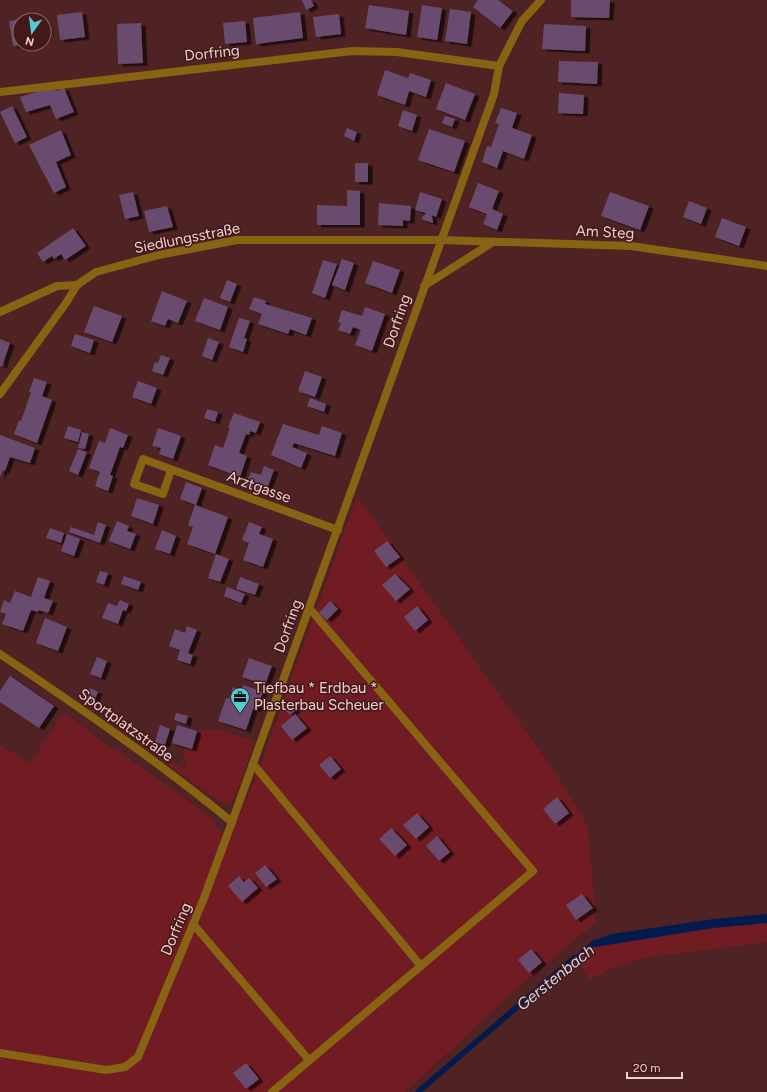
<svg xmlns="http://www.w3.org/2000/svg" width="767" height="1092" font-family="Figtree,sans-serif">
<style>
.green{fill:#711b22}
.water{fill:#021b4e}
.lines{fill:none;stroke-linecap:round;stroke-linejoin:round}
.stream{stroke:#021b4e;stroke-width:5.5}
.building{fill:#6a4c6f;filter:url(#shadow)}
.lane{stroke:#886313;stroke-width:8}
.street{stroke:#886313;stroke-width:8}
.labels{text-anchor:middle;stroke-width:3;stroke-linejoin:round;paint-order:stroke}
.street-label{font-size:15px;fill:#eed0cf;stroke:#431819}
.poi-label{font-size:15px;fill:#eed0cf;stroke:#431819;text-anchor:start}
.water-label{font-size:16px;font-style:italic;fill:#cad9f3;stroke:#431819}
</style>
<defs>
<filter id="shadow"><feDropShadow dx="4.5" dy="2.5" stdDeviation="0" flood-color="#0009"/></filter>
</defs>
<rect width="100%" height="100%" fill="#4f2223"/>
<g class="green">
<path d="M357,496L555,772L588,826L596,922L515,990L406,1092H0V745L30,763L64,712L108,746L119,751L212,818L217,829L230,838L259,769Z"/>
<path d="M216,729L255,742L234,798L230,804H223L167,764L174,763L183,768L186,762L183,753L186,747L192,748L197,731Z"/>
<path d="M767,923V942L649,957L614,967L590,980L576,959L594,947L713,928Z"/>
</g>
<path class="water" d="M767,914V923L713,928L594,947L568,962L592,941L612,934L714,919Z"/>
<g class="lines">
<path class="stream" d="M418,1092L574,958"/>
</g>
<g class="building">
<path d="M302,0H311L314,6L306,10Z"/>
<path d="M478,0H498L513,11L500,28L473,7Z"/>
<path d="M571,0H610L609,18L571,17Z"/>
<path d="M369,5L409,11L406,35L365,28Z"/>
<path d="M422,5L442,8L437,40L417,37Z"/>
<path d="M450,9L471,12L467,44L445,41Z"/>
<path d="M82,12L85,37L60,40L57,15Z"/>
<path d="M300,12L303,38L256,44L253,18Z"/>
<path d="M339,14L341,34L316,37L313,17Z"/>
<path d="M20,19V45L13,46L9,21Z"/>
<path d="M245,21L247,42L225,44L223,23Z"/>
<path d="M141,23L143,63L118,64L117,24Z"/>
<path d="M544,24L586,26L585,51L542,49Z"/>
<path d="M559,61L598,62L597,84L558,82Z"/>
<path d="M385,70L408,78L410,73L431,80L426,97L409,91L405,105L377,95Z"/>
<path d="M446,83L475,94L465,120L436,109Z"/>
<path d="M64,88L74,112L56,119L50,105L26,112L20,97L43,90L55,89L56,91Z"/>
<path d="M559,93L584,95L583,114L558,113Z"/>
<path d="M12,106L27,137L15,143L0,112Z"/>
<path d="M501,108L517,113L512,128L532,135L524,159L503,151L497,168L482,162L487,146L491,147L499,124L495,123Z"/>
<path d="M403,110L417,115L412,131L398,126Z"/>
<path d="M445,116L455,119L452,127L442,123Z"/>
<path d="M347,128L357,132L354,141L344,136Z"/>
<path d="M429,129L465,141L454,172L418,160Z"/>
<path d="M61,130L71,155L56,162L66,187L54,193L29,145Z"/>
<rect x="355" y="163" width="13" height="19"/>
<path d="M478,183L499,191L492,209L503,214L497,230L483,224L487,214L469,207Z"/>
<path d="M347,190L360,191V225H317V205L347,206Z"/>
<path d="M133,192L139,216L125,219L119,195Z"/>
<path d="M420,192L442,199L436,217L432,215L433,223L421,219L426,213L415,210Z"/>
<path d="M610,192L649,206L640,230L601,216Z"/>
<path d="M689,201L707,208L701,224L683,217Z"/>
<path d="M379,203L411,206L410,221L403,220V226L378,225Z"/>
<path d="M167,206L173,227L149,232L144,211Z"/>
<path d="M722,218L746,227L739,246L715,237Z"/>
<path d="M73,228L86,246L65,260L61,254L54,259L52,256L43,262L37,253Z"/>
<path d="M342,259L354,263L345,290L332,285Z"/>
<path d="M323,260L337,264L325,298L312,293Z"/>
<path d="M373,261L400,270L392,293L365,283Z"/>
<path d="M227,280L237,284L230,302L220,298Z"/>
<path d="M162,291L187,301L178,323L168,319L165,326L151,321Z"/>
<path d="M254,297L266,301L265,304L312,318L306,335L290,329L288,334L258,324L262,314L249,309Z"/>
<path d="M204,298L228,307L220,330L195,321Z"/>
<path d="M94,306L122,316L112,342L84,332Z"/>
<path d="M365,307L385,314L372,351L355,345L361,330L353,327L350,334L338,330L341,323L338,322L342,310L362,316Z"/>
<path d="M239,318L250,321L244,338L247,339L243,352L229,347Z"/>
<path d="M75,334L94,340L90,353L71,346Z"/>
<path d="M208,338L219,342L212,360L202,356Z"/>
<path d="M0,339L10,343L2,366H0Z"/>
<path d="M161,355L170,358L163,375L152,371L155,362L158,363Z"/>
<path d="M305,371L322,377L315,397L298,391Z"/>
<path d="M34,378L47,382L42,396L52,400L37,443L14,434L19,420L21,421L31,392H29Z"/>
<path d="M138,381L157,388L151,404L132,397Z"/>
<path d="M310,398L326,404L324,412L307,406Z"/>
<path d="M207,409L218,412L215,422L204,418Z"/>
<path d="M234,413L260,422L256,433L250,431L249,435L246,434L239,453L247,456L240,477L208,465L215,445L223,448L230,428L228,427Z"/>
<path d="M283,424L319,435L322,426L342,433L335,456L294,443L292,447L307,453L301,468L271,455Z"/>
<path d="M68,426L81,430L78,442L64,438Z"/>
<path d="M110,428L128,435L123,448L120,447L110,475L113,476L108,491L95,486L100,472L89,468L99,441L105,443Z"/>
<path d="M158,428L181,436L173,459L159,454L161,448L152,446Z"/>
<path d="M82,432L89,434L85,449L78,448Z"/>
<path d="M0,435L35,448L30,463L10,457L5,471L3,470L0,477Z"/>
<path d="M78,449L87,452L78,475L69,471Z"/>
<path d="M264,466L274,470L265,494L245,486L251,472L261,475Z"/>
<path d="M186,482L202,488L196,505L180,499Z"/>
<path d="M137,498L159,505L153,524L131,516Z"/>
<path d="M195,505L228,517L215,554L187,544L193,527L188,525Z"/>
<path d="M117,521L129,526L127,531L136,534L130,549L109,541Z"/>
<path d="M98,522L106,525L100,543L69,532L71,527L94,535Z"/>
<path d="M249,522L262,527L259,534L273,539L263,567L243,560L249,543L242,540Z"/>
<path d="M50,528L64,533L61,543L46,538Z"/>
<path d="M162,530L176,536L170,554L155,549Z"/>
<path d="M67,534L80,539L74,556L61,551Z"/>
<path d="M387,541L400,557L386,567L374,551Z"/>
<path d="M216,554L229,559L220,582L208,578Z"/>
<path d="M100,571L108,573L104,585L96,582Z"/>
<path d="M395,574L410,589L396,601L382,585Z"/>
<path d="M124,576L141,582L138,590L121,584Z"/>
<path d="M38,577L50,581L44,598L53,601L48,613L39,610L38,612L31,610L23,631L2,624L6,614L0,612L4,600L10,603L15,591L31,597Z"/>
<path d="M240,577L259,584L255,595L236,589Z"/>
<path d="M227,587L245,594L241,603L224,596Z"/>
<path d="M120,600L129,604L126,611L123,610L118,624L102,618L108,603L117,606Z"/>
<path d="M330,601L338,609L327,620L319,613Z"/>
<path d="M417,606L428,620L415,631L404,617Z"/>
<path d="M45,618L67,627L58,651L36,643Z"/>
<path d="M187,626L197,630L188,653L193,655L190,664L177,660L180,650L169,646L175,629L185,633Z"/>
<path d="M97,657L107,661L101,678L90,674Z"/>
<path d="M249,658L272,666L265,685L242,677Z"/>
<path d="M10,676L54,706L39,728L0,702V691Z"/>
<path d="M243,685L263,692L256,710L253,709L246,730L218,721L226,698L229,699L233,687L241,690Z"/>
<path d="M90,688L98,692L92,706L85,703Z"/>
<path d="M291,703L296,710L290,715L284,709Z"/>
<path d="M176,713L188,716L186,724L174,720Z"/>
<path d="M295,714L307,728L292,740L281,726Z"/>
<path d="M160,725L170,729L165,745L155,742Z"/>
<path d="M177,725L197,731L192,749L172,743Z"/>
<path d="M330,756L341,769L330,778L319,765Z"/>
<path d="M557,797L569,813L555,824L543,809Z"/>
<path d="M417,813L429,827L416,839L403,825Z"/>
<path d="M391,828L407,845L395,856L379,839Z"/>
<path d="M437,836L450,852L439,861L426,846Z"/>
<path d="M265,865L277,879L266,887L255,873Z"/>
<path d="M239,876L244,882L249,878L258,888L242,902L228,886Z"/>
<path d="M582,894L593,908L576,920L566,905Z"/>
<path d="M531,949L542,962L529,973L518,960Z"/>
<path d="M246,1063L259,1079L246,1089L233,1073Z"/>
</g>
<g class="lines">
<g class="lane">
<path d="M424,286L493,242"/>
<path d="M253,764L421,966"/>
<path d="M193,924L309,1060"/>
<path d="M272,1092L533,871L310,609"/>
</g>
<g class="street">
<path d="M0,92L352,51L397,52L499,66L522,21L541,0"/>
<path d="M0,312L57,286L77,285"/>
<path d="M0,394L66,303L77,285L96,272L159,255L237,240H441L631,246L767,266"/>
<path d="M171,470L163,494L134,484L143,459L338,530"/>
<path d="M0,654C79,707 159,762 232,822"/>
<path d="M0,1053L106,1070L125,1067L138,1057L204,898L232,822L494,94L499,66"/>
</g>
</g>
<defs>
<g id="office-pin" transform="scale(1)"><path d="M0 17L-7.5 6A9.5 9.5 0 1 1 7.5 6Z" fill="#51ccd4" stroke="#431819"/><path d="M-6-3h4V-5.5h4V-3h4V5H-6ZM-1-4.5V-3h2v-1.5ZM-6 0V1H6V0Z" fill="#111"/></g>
</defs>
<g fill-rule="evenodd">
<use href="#office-pin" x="240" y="697"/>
</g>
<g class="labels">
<g class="street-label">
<text transform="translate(212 53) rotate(-6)" y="5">Dorfring</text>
<text transform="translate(605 232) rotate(3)" y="5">Am Steg</text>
<text transform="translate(187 238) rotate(-11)" y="5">Siedlungsstraße</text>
<text transform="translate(397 321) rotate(-71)" y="5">Dorfring</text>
<text transform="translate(259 487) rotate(20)" y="5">Arztgasse</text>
<text transform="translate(288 626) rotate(-70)" y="5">Dorfring</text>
<text transform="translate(126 725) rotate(36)" y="5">Sportplatzstraße</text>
<text transform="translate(176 929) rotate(-67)" y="5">Dorfring</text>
</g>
<g class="poi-label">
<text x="254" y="693">Tiefbau * Erdbau *<tspan x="254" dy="17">Plasterbau Scheuer</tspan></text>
</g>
<g class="water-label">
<text transform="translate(555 977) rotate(-39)" y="6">Gerstenbach</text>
</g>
</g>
<g transform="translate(32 32) rotate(194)"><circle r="19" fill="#431819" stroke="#876262"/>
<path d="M0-3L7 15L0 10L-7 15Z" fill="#51ccd4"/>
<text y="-6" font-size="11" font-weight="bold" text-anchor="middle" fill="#eed0cf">N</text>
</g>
<path d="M627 1072v6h55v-6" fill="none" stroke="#eed0cf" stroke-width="2"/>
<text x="633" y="1072" font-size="12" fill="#eed0cf" stroke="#431819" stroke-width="3" paint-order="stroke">20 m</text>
</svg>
